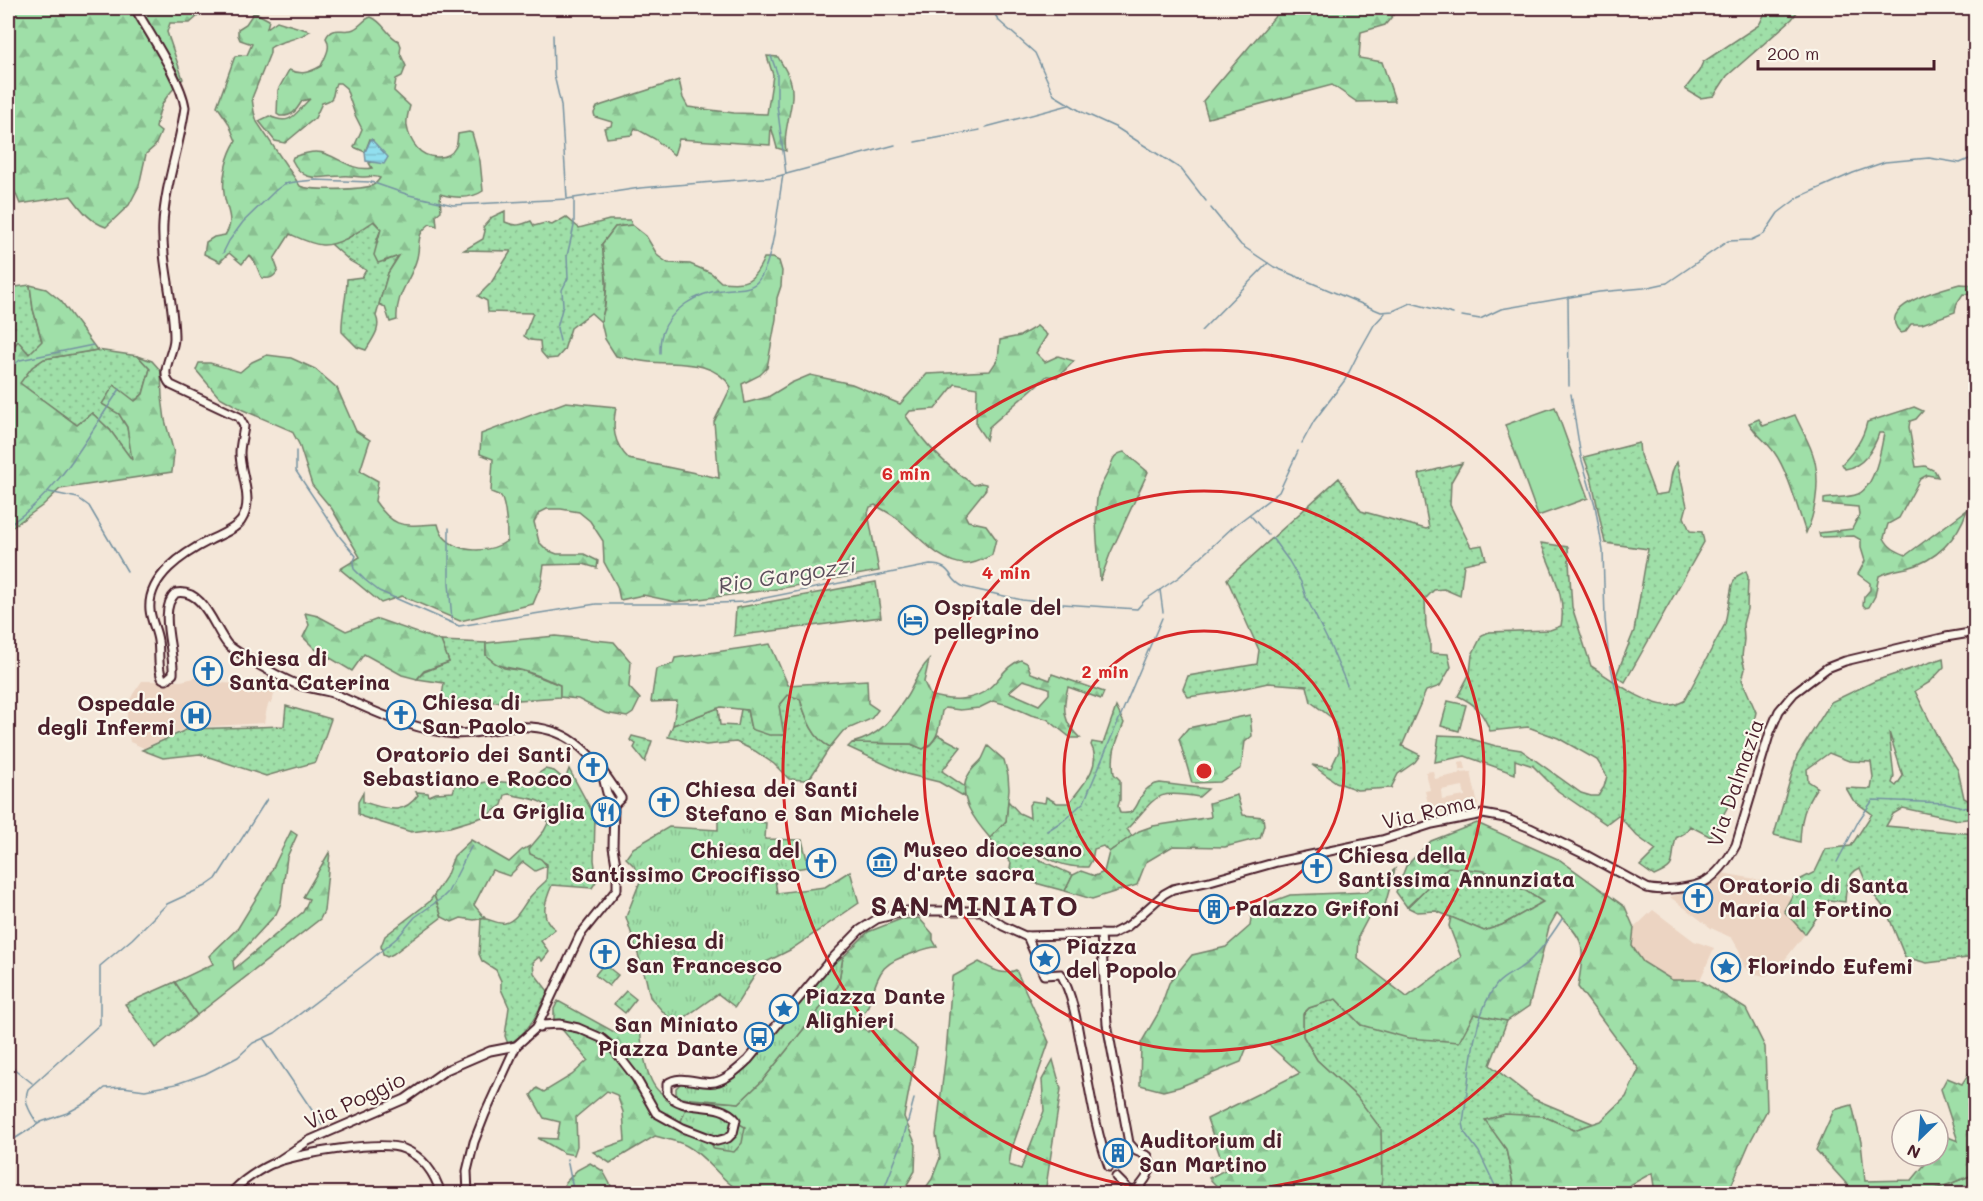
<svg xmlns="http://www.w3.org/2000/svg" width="1983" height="1201" font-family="Mali,sans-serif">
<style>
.built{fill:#ecd4c2;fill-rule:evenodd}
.grass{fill:url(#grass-dots);stroke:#747f6a;stroke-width:1.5;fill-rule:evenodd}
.forest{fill:url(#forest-firs);stroke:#747f6a;stroke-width:1.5;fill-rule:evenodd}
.park{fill:url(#park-tufts);stroke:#747f6a;stroke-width:1.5}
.pitch{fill:#9fdfa8;stroke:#747f6a;stroke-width:1.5}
.water{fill:url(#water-rules);stroke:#7592a1;stroke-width:1.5}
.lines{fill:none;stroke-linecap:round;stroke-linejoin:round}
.stream{stroke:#7592a1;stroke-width:1.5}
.secondary-casing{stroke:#4a1f2b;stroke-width:11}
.secondary{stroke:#fbf7ec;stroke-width:7}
.ring{fill:none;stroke:#d62828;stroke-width:3}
.labels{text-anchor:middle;stroke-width:4.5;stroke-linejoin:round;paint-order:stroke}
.poi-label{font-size:21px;font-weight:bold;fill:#4a1f2b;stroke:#fbf7ec;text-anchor:start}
.street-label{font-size:21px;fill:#4a1f2b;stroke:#fbf7ec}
.water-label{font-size:22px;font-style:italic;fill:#5c4f5c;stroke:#fbf7ec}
.district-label{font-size:27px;font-weight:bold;letter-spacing:1.5px;fill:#4a1f2b;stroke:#fbf7ec}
.centre{fill:#d62828;stroke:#fbf7ec;stroke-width:3}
.ring-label{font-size:18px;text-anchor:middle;font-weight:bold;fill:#d62828;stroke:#fbf7ec;stroke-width:4.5;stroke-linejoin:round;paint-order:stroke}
</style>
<defs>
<pattern id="grass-dots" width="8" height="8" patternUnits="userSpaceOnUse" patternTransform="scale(1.5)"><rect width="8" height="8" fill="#9fdfa8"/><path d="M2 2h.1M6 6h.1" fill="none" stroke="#8abf91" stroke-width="1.8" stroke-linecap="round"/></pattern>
<pattern id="forest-firs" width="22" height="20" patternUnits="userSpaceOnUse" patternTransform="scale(1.5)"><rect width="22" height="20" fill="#9fdfa8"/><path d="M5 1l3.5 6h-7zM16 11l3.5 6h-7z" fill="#8abf91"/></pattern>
<pattern id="park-tufts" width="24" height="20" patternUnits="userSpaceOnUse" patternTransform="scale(1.5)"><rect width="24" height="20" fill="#9fdfa8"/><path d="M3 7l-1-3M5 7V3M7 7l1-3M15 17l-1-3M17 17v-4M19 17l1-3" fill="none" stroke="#8abf91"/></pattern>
<pattern id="water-rules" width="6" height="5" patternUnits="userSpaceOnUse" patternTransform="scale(1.5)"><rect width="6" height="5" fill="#91dfef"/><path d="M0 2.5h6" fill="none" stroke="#7fbfcd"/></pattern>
</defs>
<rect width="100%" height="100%" fill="#f4e7d9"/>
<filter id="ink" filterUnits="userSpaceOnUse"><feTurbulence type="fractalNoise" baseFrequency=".0167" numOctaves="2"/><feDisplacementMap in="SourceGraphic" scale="12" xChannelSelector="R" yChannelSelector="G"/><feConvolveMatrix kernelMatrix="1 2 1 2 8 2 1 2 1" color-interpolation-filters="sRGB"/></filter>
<g filter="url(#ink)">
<g class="built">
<path d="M199,677L202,683L220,679L221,683L276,686L272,703H269L267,708L264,723L186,728L144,748L130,742L127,726V706L133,694L142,681H181Z"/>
<path d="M1464,761L1466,769L1461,770V773L1471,772L1478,805L1431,815L1425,791L1430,790L1426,772L1433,771L1435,779L1458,774L1460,772L1458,762ZM1463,786L1465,796L1442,800L1441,790Z"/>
<path d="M1722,873L1772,882L1783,893L1792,897L1785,911L1805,934L1776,971L1765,976L1751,973L1744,967L1739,950L1732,938L1711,928L1670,897L1712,884Z"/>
<path d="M1653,910L1694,941L1714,948L1700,980H1673L1643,962L1632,946L1634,928Z"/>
</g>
<g class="grass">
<path d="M1764,8H1800L1792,19L1727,76L1714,96L1700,98L1685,89L1699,71L1703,62L1759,25L1765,13Z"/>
<path d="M505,211V222C516,227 521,225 531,221L534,226L545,223L552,225L566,217L579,228L609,220H630L632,225L615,227L602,244C606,273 609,293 601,322L591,313L571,328L564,350L557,358L547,359L541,352L540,341L530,340L524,336L533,313L488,312L487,301L478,296L491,283L511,251L464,250L483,239L485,231L483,227L492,217Z"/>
<path d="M373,221L381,229L376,242L384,262L399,255L388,273L376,316C382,329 372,339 366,350L357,347L342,332C341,314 347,297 347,279L362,277L366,270L350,261L331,244L348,238Z"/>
<path d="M30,285L33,309L42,342L29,354L18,342L8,354V288Z"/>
<path d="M97,350L138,356L150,369L143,394L119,414L127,427L133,462L110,430L92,413L77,425L19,383L32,367L44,359Z"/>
<path d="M1639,443L1640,455L1655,495L1668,493C1672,483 1669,472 1677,462L1687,506L1684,517L1690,531L1702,532L1704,542L1625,682L1616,676L1634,631L1648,549L1605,543L1591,476L1584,457Z"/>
<path d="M1462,463L1451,482L1450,505L1471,547L1482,545L1486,559L1464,564L1460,596L1444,589L1434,590L1425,599L1426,627L1430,641V653L1448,654L1451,667L1440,686L1426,691L1402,746L1420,755L1415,762L1398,774L1391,788L1357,790L1336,782L1312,765L1331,768L1339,751L1337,730L1332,718L1311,702L1307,686L1268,683L1231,691L1188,697L1183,689L1188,676L1257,664L1259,650L1227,579L1339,478L1361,511L1426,529L1429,528L1419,474Z"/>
<path d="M1541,543L1568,547L1572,607L1591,666C1610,678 1648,708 1671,705C1675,705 1680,703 1684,701L1725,624L1732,585L1737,576L1746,571L1748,577L1747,609L1743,624L1744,639L1742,657L1745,669L1742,680L1756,712L1751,736L1727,808L1711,837L1690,826L1685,833L1676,838C1669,862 1680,865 1654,876L1640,866L1656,850L1637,836L1618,815L1606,824L1558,791L1533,766L1515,760V774L1465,756L1435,762L1439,735L1461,736L1496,746L1521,750L1581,793L1591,796H1598L1604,787L1607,776L1597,760L1558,738L1528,727L1490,731C1483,713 1476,704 1458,696L1470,673L1472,655L1482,635L1489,632L1550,630L1561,626C1567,597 1551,570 1541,543Z"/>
<path d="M876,582L881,617L734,636L736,608Z"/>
<path d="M441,641L486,643V655L504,668L524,671L560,685V697L465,704L441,703L444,683L417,679L424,672L449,662Z"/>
<path d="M1943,658L1944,667L1930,682L1915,691L1940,742L1958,770L1964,798L1975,804V818L1958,820L1903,808L1893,814L1886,826L1975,834V957L1927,963L1905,957L1886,910L1869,889L1860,868C1846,874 1846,889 1845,902L1829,900L1805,934L1784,911L1801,879L1815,872L1826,849L1851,846L1872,814L1853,800L1846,788L1871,789L1873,778L1871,762L1849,761L1829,753L1807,769L1808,781L1817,787C1804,807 1801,818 1800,842L1774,835L1797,756L1831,702L1875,681ZM1889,732L1903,776L1896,786L1892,783L1894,777Z"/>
<path d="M788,695L800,699C806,717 812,738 830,747L810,778L804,780L789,779L774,764L755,751L736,742L706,745L668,737L673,725L718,708L720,725L738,726L741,709L747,710L751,729L783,735L779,706Z"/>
<path d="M286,706L331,719L316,762L266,776L200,754L163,758L142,750L188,729L284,726Z"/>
<path d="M1116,707L1124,723C1116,743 1111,752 1114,774L1120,780V800L1118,806L1120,813C1145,817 1132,788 1160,783L1208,789L1199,797C1152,789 1158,797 1127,829L1132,836L1109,852L1103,846L1094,849L1092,860L1088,867C1059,868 1046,857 1023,844L1027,854L1073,875L1065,891L1028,881L1010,869L1011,863L990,838L1006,821L1008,801L1019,813L1030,818L1029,805L1032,801L1045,803L1046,797L1057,803H1069C1081,787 1103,766 1091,745L1092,742L1103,744Z"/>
<path d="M938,735L961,747L942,771L965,787V797L939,782L906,774L848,747L852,743L911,744L923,749L930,745Z"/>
<path d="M632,736L652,741L645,762L634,748L636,744L630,740Z"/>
<path d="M545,769L554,771L565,780L569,769L595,817L594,860L597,880L592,888L552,885C545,901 539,918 555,929L541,941L549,952L542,961L539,957L533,962L534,973L548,991C538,1012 530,1033 508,1044L505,1036L509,1007L501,989V981L496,970L482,961L479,954L481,919C489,917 496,925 505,923C517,920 522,907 529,898C534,892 540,886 546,881L547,864L530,854L528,850L544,831L548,823L545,815L549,809C542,798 522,798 509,794L505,795L502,805L486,816L450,827L411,832L363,817L358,814V802L363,793V802C386,808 402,817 418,795L416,792L428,793L429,796L436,793L453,792L456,784H460L461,787L491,781L535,785L538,774Z"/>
<path d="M1448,867L1485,871L1527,891L1543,902L1502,925L1484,931L1436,911L1417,912L1407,907Z"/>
<path d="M434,895L442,917L393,954L387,957L383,955L381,946L385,936L429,902Z"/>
<path d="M604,964L618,975L609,986L595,975Z"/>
<path d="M175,982L197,1015L155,1048L125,1004Z"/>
<path d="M626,991L636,999L625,1013L614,1004Z"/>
<path d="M1336,999L1361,1025L1474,1014L1507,1021L1490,1065L1534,1099L1594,1124L1574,1130L1543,1116L1486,1120L1506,1149L1515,1193H1378L1382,1181L1357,1097L1317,1060L1303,1036V1015L1309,1008Z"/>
<path d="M1975,1174V1184L1957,1193L1901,1194L1907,1191L1934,1190Z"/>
</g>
<g class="forest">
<path d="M8,8H207L190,23H170L167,32L183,79C165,97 159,104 156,128L161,132L155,146L146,154L139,186L129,205L106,227C90,222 81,209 71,196L20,204L8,175Z"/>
<path d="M1287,8H1399L1385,25L1361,32L1359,58L1382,62L1395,101L1357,102L1332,85L1208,118L1203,101L1277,14Z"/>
<path d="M254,12L269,20L267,28L277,21L310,31C296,41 280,40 270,48V53L252,98L254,112L257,122L300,186C310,191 363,190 373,185C376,184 378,181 380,178C374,175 369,177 362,177C355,177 349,175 342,176C321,176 304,185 292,160L293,157C299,155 310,152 316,152C335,152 347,172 372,168L369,163L373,162V140L370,139L365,152L354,147L362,129L355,115L346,88L340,83H336C331,93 338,99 322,103L315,118L285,143L275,141L259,121L269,116C293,127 295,112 310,99L302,101C296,111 292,117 280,116L277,114L278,90L289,70C301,75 309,73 321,66C325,57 332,47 326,38C331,26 341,32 351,30C360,28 363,19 371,17C384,22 387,36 399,41L401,46L400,53L406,66L402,76L396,79L394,91L410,106C408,113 406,119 407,126C408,133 412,142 417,148C425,158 448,162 455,148C458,144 457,139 458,134L469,132L472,133L480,161L483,191C470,200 454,198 440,194L441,211L436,215L437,226L430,224C415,235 421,242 417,258C411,281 395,294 397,320L390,322L385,307L379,304L388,273L399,256L378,263L374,255L381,229L374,221C359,231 340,246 322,245C311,244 299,238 290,234L274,259L278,270C274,278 270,279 262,278C257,270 257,261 249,255L242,264L229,253L220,262L204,254L206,242L214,237L225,235C236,220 225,207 224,193C222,176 227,155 236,141L228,122L217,106L235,56L247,55L252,44L240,40L238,35V29L246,24Z"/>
<path d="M767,56L778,57C783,66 789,74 791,83C796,105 782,128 786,151L777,148L771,126L770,145L679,139L674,155L655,139L635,128L632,135L607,138L604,128L611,126L612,122L595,117L594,113L597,107L602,105L679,80L683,98L688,107L734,113L767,114L773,75Z"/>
<path d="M632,225L646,236L658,256L668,263L690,264L711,273L721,282C747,284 753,283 764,258H773L779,261L782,271L781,286L777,298L776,319L767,368L760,375L742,384L745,403L768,397L791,383L810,375L852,384L900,404L927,374L990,371L998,359L1000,340L1020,336L1037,326L1047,335L1036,353L1045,362L1058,356L1074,361L1058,377L1047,376L989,427L986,440L976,425L977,388L955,384L935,409L910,411L906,416C924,444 946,466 974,485L981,483L986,484V489L965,515L968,521L986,525L996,539L992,555C984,559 975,564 966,564C940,564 918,535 899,520C892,514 883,510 875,505L870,507L868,513L879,571L777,589L676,602L643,595L620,600L617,586L604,562L603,541L590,521L579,512L561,509H547L539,513L534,522L539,542L547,550L557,554H584L598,561L597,568L583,564L544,565L541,585L533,604L460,621L402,596L381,603L340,569L360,557L332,509L312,485L299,444L292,431L243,410L218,396L196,370L199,363H210L240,372L252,362L267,355L291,358L315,369L337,388L356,431L370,440L360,471L378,481L375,501C396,531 404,525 438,524C439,528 441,534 444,537C459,554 490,553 507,541C507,529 506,507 501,496L491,492L493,459L480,454L481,434L566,402L616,407C612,428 613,443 629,459L719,478L714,422L731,387C713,359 678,365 649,362C638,361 627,358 616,356L605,339L601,322L605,306L607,283L602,244L615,227Z"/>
<path d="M1960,284L1975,285V295L1963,294L1957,303L1955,312L1922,324H1911L1905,332L1901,333C1873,306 1942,289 1960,284Z"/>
<path d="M30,285L46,289L61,301L97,350L44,359L32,367L20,383L77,425L92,413L110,430L132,460L127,427L119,414L102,404L114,385L135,401L143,394L150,369L138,356L152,361L161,371L162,397L165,420L174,453L172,472L60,489L42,506L8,530V354L18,341L29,354L42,341L33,309Z"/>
<path d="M1914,407L1923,411L1916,419L1910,421L1909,427L1916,467L1925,466L1935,471L1938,477L1927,475L1920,479L1899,518L1888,524L1884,538C1889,548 1896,551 1906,555L1967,510C1958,538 1936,561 1907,568C1897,570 1889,571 1879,576L1875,596L1869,607L1866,608L1863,605L1864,597L1870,590V583L1858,574L1865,561L1861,548V540L1854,536L1820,537L1819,533L1852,529L1859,515L1858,507L1824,504V499C1834,497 1848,498 1858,494C1875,486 1881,450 1884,433H1879C1874,449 1863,467 1845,469L1842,464C1854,451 1863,440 1867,422Z"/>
<path d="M1795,415C1802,431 1814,450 1816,468C1819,488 1815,514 1806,533C1798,510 1788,471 1774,452C1766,441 1757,436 1749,423L1759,419L1763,426Z"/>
<path d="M1124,452L1148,472L1110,554L1100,581C1099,556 1093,516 1098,493C1100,485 1105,479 1108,472C1113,462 1111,455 1124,452Z"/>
<path d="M305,613L318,616L346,631L378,619L441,641L449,662L424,671L417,679L402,675L364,654L352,671L315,649L303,637L309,625Z"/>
<path d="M555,636L614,642L631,662L629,687L640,699L633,713L627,717L605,713L578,699L560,697V685C548,680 537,674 524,671C507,666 500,670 486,655V643Z"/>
<path d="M770,644L788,685L867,680L868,703L878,710L871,719L843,731L830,747C812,738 806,717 800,699L788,695L779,706L784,735H769L751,729L747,710L721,707L673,725L677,701L651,702L656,669L673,664L675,658Z"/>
<path d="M929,660L924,682L930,695C948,701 974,702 989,688C1001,678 1006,665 1021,660L1027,663L1031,673L1050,680L1052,674L1104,692L1101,699L1068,687C1062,708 1063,723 1080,738H1071L1047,719L1031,715L1008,705L993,701L979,708L960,710L945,708L942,711C939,727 939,741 923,749L911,744L852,743C880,736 891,720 907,696C915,683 917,672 929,660ZM1023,680L1049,688V694L1039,705L1009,692Z"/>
<path d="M1250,715L1252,736L1245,742L1241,768L1220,782L1192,783L1179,739L1188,728Z"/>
<path d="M988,746L1004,760L1008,775L1009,789L1006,821L990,838C976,822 955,796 969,774C972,768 978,764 982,759C984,755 986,750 988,746Z"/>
<path d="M1237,795L1243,815L1263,817L1264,825L1260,838L1225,847L1173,846L1146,862L1137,885L1092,899L1065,891L1073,875L1081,871L1095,876L1104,872L1109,852L1139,831L1153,826L1211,817L1209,803Z"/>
<path d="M1477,823L1560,860L1625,907L1634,928L1632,946L1643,962L1672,980H1700L1746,1009L1765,1047L1767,1110L1749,1144L1728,1193H1655L1652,1173L1630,1185L1626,1193H1515L1506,1149L1485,1120L1505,1114L1543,1116L1574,1130L1601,1121L1626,1097L1639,1069L1578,987C1584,946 1588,943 1557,913L1549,927L1529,1006L1507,1021L1474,1014L1459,1042L1408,1038L1361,1025L1336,999L1309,1008L1303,1014V1036L1317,1060L1357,1097L1381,1129L1382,1181L1378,1193H1223L1209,1178L1225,1170L1207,1119L1300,1073L1269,1045L1247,1047L1241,1062L1179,1087L1163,1091L1140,1085L1141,1043L1159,1012L1169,983L1192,955L1226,947L1250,926L1252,909L1290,895L1367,892L1395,869L1385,905L1368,918L1359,935L1358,959L1407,997L1461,957L1449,926L1451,917L1484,931L1502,925L1543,902L1526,891L1485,871L1448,867L1407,907L1396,892L1406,866L1431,841Z"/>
<path d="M291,831L297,835L287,857L281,903L276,914L233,961L234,969L303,912L309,899L303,897L330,851L324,911L320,919L197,1015L175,982L213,964L209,956L238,928L266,882Z"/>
<path d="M471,840L509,862L522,850L530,846L529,850L530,854L541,859L547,866L535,871L523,862L509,876L492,870L474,905L485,918L474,920L461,918L452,922L442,917L434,895L446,877L454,856Z"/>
<path d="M919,918L933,934V940L937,947C929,947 922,950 914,953C880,963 880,971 869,1003C867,1011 860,1016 859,1024L868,1032L882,1020L917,1048L904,1117L916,1145L915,1171L902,1193H736L734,1187C717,1175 706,1156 687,1146C678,1141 665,1139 655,1136L610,1163L593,1152L625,1141L623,1112L617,1095L607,1091L576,1117L577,1146L574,1155L564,1153L538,1138L557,1139L560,1122L544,1118L531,1095L537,1088L544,1092L572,1075L588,1060L554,1020V1009L558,1001L616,1033L640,1029C642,1046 646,1086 663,1094C680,1101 720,1101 739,1103L762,1081L838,986L843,957L868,932L901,919Z"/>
<path d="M979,962C991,968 1002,977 1016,970L1049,1042L1011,1151L1009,1165L1021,1169L1044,1111L1042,1080L1053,1060L1061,1089L1045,1193H922L932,1179L940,1158L936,1135L946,1053L952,977Z"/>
<path d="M1975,1064V1174L1934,1190L1907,1191L1901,1194L1859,1193L1852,1190L1816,1150L1834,1110L1852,1105L1861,1142L1865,1181L1912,1180L1927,1162V1156H1938V1133L1958,1141L1941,1089L1947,1078L1962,1084Z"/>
<path d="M590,1163L603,1171L615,1193H566L565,1183L577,1170Z"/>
</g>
<g class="park">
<path d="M718,815L766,823L765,839L802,840L809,867L774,872L777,893L825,887L850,871L859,903L790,950L762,964L735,1007L718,994L677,1023L665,1014L650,997L646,979L626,917L641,879L634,866L626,858L633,848L669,827L718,830Z"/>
<path d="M843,957L838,986L762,1081L739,1103L681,1098L676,1094V1088L682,1082C710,1084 721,1086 745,1069L834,963Z"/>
<path d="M686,1108L720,1113L745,1127L742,1143L734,1152L714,1149L708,1137L680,1124Z"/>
</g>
<g class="pitch">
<path d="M1555,407L1588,498L1538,516L1505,425Z"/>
<path d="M1448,701L1466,705L1459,731L1441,726Z"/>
</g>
<path class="water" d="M371,139L388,157L384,164L366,161L365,152Z"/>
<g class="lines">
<g class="stream">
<path d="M991,8L999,21L1035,53L1054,95L1082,112L1117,128L1181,169L1206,201"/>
<path d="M553,35L554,75L561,105L567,198"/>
<path d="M771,56L777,73V105L786,174"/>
<path d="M986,127L1069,105"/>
<path d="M915,142L980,130"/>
<path d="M1211,208L1241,245L1274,267L1381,312L1393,311L1411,303L1453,314"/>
<path d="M223,253L229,241L243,222L276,190L284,184L295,182L315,180L371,182L409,195L453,205L567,199L640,188L775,177L895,145"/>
<path d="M1568,298L1569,386"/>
<path d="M1462,316L1480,319L1501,309L1599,292L1644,288L1667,283L1728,241L1751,240L1764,234L1778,213L1799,197L1853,173L1885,162L1929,158L1960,163L1976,156"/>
<path d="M1201,331L1268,263"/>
<path d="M560,341L557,328L563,305L562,290L568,278L567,256L574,226V199"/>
<path d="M660,353C660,347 660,340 662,334C670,309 697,293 722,290C734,288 748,291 757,282C774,264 778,201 783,175"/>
<path d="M8,374L10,368L20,360L93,345"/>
<path d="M1571,394L1581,457L1595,505L1603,551L1605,619L1608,650L1615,687L1622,701"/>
<path d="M1302,443L1314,421L1345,380L1360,350L1374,325L1385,313"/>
<path d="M296,451V471L340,537L356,556L353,563L354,569L365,580L379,591L459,626L596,604H692L745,602L930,565C954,565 947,580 964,587L1022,600L1048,603L1137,609L1145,600L1179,577L1234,526L1279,492L1298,451"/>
<path d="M49,492L78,498L89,506L127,571"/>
<path d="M1250,515L1268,535"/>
<path d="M8,525C59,494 87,436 120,389"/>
<path d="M449,528V583L452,621"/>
<path d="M1272,538L1289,561L1301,582L1306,597L1329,643L1347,685"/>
<path d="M1160,590L1163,612"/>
<path d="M1047,831L1064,820L1084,802L1162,618"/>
<path d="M1837,862L1859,820L1873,800L1946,803L1976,810"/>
<path d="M264,1039L322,1125"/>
<path d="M8,1064L32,1083"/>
<path d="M37,1123C30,1112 23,1102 28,1089L100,1024V966L132,939L167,904L206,886L216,879L267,799"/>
<path d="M8,1143L41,1122L67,1113L91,1100L105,1088L123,1087L145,1090L176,1084L205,1074L238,1057L253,1043L275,1033L369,961L398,937L415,917L442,898L448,892L472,845"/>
<path d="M567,1159L574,1194"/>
<path d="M882,1194L902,1143L914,1099"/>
<path d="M1499,1194L1479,1152L1465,1133L1463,1123C1469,1083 1471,1016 1497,984C1504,976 1512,974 1520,968C1537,957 1551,936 1562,919"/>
</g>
<g class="secondary-casing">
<g id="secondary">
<path d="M135,8C149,33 181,80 185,107C180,146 165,184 163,224C161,262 174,300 174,338C174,354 158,372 171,385L239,417L244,426C243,435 240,444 240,453C240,475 255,500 241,521C234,530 220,535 210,540C184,553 147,577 150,610C151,621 157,631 158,641C160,654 157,666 162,678L166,680L173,674C175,652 157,609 176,593C204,588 214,629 228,645C244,657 277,676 296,684C308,689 323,689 335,694C372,711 407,727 447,733C466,736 487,730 506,728C567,720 591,752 621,798L614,805"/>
<path d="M602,773L607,793L614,805"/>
<path d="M1101,934L1107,1024L1129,1143L1136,1151L1148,1156C1155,1171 1143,1183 1133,1194L1116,1177"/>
<path d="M1027,936L1044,975L1061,974C1072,995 1076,1017 1080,1040C1089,1082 1094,1127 1109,1167"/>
<path d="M537,1027L540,1028L543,1025L559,1024L578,1028L601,1038L612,1047L636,1078L656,1113L683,1128L717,1141L728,1138L733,1133L736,1120C719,1098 684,1115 667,1093V1084C680,1073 700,1085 715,1082C728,1079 739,1068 748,1060L827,964L860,930L877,919L907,911H981L1003,926L1025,936L1112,934L1128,926L1164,894L1173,889L1210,881L1277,862L1382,840L1432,824L1483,814L1505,818L1530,828L1588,856L1647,888C1660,892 1695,888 1706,881C1719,873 1729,858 1736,845L1770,732L1779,711L1794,693L1827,668L1845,661L1946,637L1976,632"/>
<path d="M275,1163L308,1141L405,1099L446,1070L490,1051L516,1046"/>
<path d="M231,1194C239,1182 263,1167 276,1162C300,1154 382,1139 404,1149C423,1157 435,1174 441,1194"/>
<path d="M468,1194L467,1171L474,1142L485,1114L516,1046L537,1027L580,935L617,889V871L613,847L614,805"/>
</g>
</g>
<use href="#secondary" class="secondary"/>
</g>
</g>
<g class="ring">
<circle cx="1204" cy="771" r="140"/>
<circle cx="1204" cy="771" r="280"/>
<circle cx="1204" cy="771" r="421"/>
</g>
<defs>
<g id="hotel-ring" transform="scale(1.5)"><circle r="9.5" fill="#fbf7ec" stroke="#1f6fb2" stroke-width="1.5"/><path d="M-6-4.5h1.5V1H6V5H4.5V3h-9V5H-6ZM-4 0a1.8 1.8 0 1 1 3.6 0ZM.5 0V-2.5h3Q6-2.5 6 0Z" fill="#1f6fb2"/></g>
<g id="church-ring" transform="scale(1.5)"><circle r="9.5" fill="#fbf7ec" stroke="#1f6fb2" stroke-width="1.5"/><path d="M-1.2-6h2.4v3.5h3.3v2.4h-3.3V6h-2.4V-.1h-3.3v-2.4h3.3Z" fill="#1f6fb2"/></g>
<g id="hospital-ring" transform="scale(1.5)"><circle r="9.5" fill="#fbf7ec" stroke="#1f6fb2" stroke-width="1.5"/><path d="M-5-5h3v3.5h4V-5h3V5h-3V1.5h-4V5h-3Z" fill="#1f6fb2"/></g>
<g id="restaurant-ring" transform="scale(1.5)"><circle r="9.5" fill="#fbf7ec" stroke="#1f6fb2" stroke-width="1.5"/><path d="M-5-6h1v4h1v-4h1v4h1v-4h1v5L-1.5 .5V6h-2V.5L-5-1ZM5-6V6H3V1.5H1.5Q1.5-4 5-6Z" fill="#1f6fb2"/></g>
<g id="museum-ring" transform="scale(1.5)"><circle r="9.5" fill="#fbf7ec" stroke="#1f6fb2" stroke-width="1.5"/><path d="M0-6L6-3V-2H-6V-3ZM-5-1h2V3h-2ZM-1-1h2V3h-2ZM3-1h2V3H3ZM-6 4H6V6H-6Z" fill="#1f6fb2"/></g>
<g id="building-ring" transform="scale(1.5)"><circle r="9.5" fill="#fbf7ec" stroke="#1f6fb2" stroke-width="1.5"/><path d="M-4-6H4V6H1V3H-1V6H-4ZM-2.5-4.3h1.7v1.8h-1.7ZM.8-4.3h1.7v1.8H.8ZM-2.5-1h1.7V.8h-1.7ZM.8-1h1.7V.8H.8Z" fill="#1f6fb2"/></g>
<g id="sight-ring" transform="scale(1.5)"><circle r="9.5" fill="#fbf7ec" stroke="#1f6fb2" stroke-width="1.5"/><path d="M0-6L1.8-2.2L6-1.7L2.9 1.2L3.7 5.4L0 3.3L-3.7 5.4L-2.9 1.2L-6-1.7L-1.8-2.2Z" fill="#1f6fb2"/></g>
<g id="bus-ring" transform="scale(1.5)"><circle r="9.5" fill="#fbf7ec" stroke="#1f6fb2" stroke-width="1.5"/><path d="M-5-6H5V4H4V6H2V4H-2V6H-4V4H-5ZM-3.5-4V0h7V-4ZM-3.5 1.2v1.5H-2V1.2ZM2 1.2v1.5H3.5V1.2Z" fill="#1f6fb2"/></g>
</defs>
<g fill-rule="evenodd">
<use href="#hotel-ring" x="913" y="620"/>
<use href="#church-ring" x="208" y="671"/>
<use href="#church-ring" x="401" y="715"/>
<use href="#hospital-ring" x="196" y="716"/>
<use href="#church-ring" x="593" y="767"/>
<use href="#church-ring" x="664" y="802"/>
<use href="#restaurant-ring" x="606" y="812"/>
<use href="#museum-ring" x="882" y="862"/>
<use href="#church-ring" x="821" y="863"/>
<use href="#church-ring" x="1317" y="868"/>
<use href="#church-ring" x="1698" y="898"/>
<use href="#building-ring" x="1214" y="909"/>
<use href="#church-ring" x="605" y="954"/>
<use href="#sight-ring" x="1045" y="959"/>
<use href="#sight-ring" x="1726" y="967"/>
<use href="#sight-ring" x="784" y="1009"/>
<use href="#bus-ring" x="759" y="1037"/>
<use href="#building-ring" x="1118" y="1153"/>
</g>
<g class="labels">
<g class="poi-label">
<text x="934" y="615">Ospitale del<tspan x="934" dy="24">pellegrino</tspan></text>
<text x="229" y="666">Chiesa di<tspan x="229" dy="24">Santa Caterina</tspan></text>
<text x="422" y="710">Chiesa di<tspan x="422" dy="24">San Paolo</tspan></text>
<text x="175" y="711" text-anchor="end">Ospedale<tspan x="175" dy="24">degli Infermi</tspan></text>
<text x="572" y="762" text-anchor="end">Oratorio dei Santi<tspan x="572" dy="24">Sebastiano e Rocco</tspan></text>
<text x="685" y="797">Chiesa dei Santi<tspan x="685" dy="24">Stefano e San Michele</tspan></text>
<text x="585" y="819" text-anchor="end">La Griglia</text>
<text x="903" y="857">Museo diocesano<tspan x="903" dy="24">d'arte sacra</tspan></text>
<text x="800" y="858" text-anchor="end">Chiesa del<tspan x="800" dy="24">Santissimo Crocifisso</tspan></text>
<text x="1338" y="863">Chiesa della<tspan x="1338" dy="24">Santissima Annunziata</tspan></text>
<text x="1719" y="893">Oratorio di Santa<tspan x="1719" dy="24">Maria al Fortino</tspan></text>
<text x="1235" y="916">Palazzo Grifoni</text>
<text x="626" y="949">Chiesa di<tspan x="626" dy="24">San Francesco</tspan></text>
<text x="1066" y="954">Piazza<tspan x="1066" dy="24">del Popolo</tspan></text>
<text x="1747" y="974">Florindo Eufemi</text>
<text x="805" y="1004">Piazza Dante<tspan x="805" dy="24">Alighieri</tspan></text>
<text x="738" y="1032" text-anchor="end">San Miniato<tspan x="738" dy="24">Piazza Dante</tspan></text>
<text x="1139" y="1148">Auditorium di<tspan x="1139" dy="24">San Martino</tspan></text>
</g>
<g class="street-label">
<text transform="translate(1736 783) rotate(-71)" y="7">Via Dalmazia</text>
<text transform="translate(1429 812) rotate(-13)" y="7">Via Roma</text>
<text transform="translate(355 1101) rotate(-25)" y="7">Via Poggio</text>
</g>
<g class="water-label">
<text transform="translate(787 575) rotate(-9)" y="8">Rio Gargozzi</text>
</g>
<g class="district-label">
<text x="975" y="916">SAN MINIATO</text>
</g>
</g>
<circle cx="1204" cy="771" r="9" class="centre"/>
<g class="ring-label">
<text x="906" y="480">6 min</text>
<text x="1006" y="579">4 min</text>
<text x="1105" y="678">2 min</text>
</g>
<rect width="1983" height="1201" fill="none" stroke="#fbf7ec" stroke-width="30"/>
<rect x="15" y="15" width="1953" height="1171" fill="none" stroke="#4a1f2b" stroke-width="2" filter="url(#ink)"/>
<g transform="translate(1920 1138) rotate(205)"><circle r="28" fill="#fbf7ec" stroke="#b4a19f" stroke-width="1.5"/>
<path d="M0-4.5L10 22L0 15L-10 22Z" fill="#1f6fb2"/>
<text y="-9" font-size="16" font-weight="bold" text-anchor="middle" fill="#4a1f2b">N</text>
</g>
<path d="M1758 60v9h176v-9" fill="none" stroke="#4a1f2b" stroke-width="3"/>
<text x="1767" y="60" font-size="18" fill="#4a1f2b" stroke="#fbf7ec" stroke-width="4.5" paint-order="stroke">200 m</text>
</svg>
